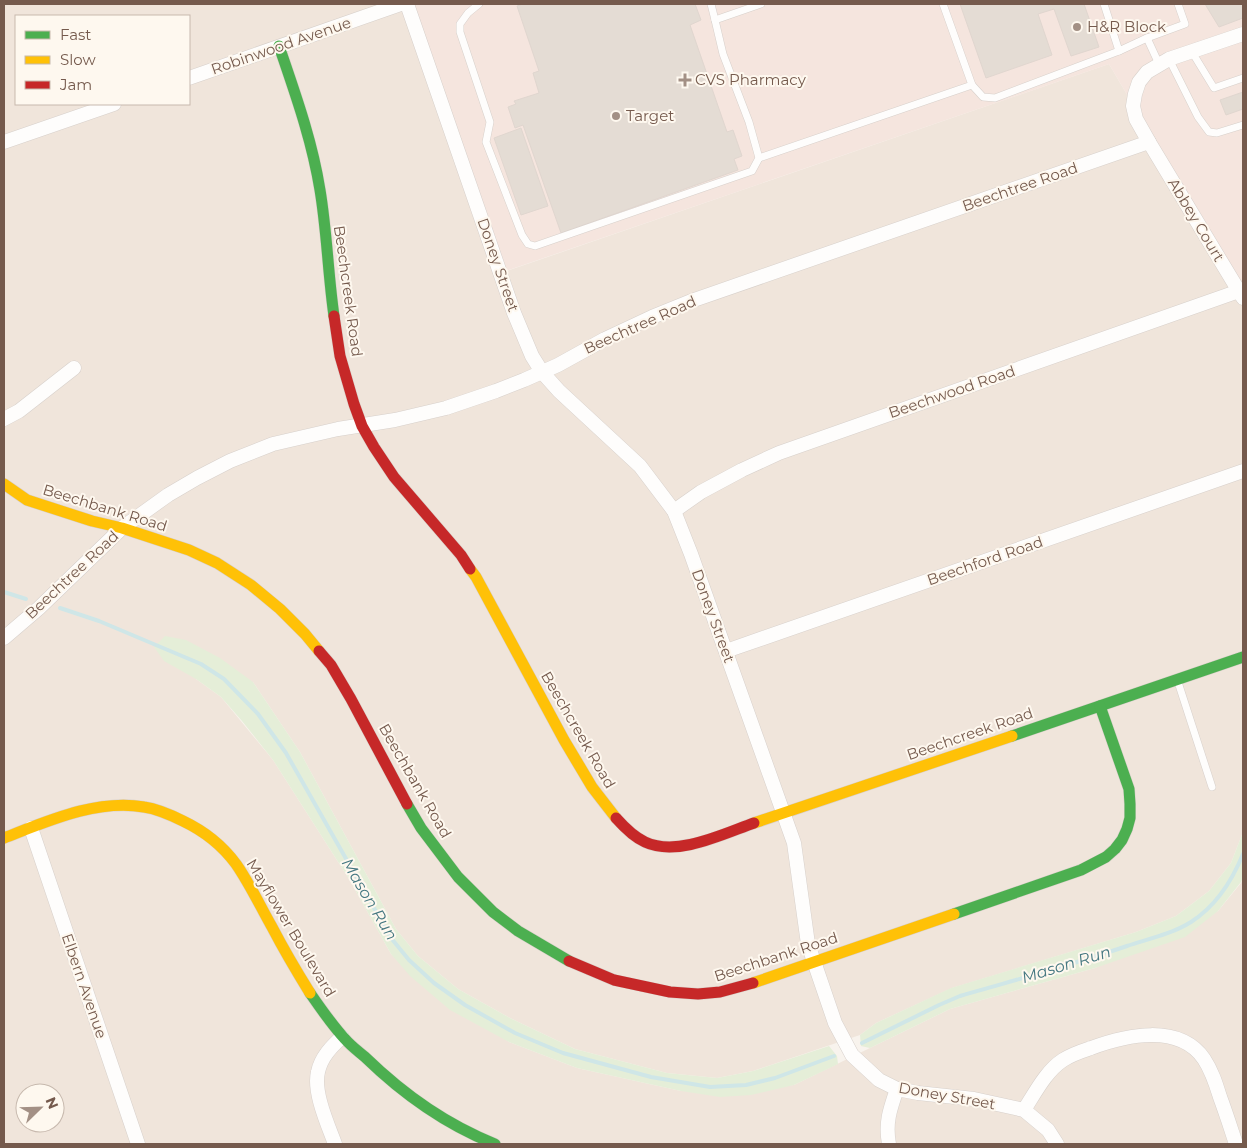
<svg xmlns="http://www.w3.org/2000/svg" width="1247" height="1148" font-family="Montserrat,sans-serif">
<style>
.residential{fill:#f0e5db;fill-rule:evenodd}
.commercial{fill:#f5e5de}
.green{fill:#e5eed8}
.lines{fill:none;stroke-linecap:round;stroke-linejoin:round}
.stream{stroke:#cfe6e7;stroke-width:4}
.building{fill:#e4dcd4;stroke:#e0d6cf}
.lane-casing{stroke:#d7d0cb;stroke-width:8}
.street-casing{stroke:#d7d0cb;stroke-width:15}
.fast-casing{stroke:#d7cfc9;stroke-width:12}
.slow-casing{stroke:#d7cfc9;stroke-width:12}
.jam-casing{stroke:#d7cfc9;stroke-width:12}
.lane{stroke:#fefdfc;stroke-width:7}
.street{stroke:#fefdfc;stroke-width:14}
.fast{stroke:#4caf50;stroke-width:11}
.slow{stroke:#ffc107;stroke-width:11}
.jam{stroke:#c62828;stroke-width:11}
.poi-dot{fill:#a39085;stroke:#fef8ef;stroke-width:2}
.labels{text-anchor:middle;stroke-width:4;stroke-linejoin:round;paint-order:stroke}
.poi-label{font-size:15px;fill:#755a4d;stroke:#fef8ef;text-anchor:start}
.street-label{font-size:15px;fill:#755a4d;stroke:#fef8ef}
.water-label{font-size:16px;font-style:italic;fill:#447780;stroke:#fef8ef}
</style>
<rect width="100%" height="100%" fill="#f8f3ed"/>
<path class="residential" d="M4,4H409L501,273L1109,64L1243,292V832L1231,863L1209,891L1176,916L1136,932L952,988L876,1023L860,1035L753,1071L717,1078L667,1073L575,1049L510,1018L458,989L418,956L396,929L300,752L253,682L196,679L221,697L273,760L349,879L391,954L509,1042L577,1068L681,1091L794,1085L950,1009L1095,968L1218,911L1241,883L1243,878V1144H4ZM16,16H189V104H16ZM25,1093H55V1123H25Z"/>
<path class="commercial" d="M409,4H1243V292L1109,64L500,273Z"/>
<g class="green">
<path d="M165,636L186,640L220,658L253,682L300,752L396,929L418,956L458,989L510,1018L575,1049L667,1073L717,1078L753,1071L829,1046L837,1056L838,1064L794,1085L751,1095L720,1097L681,1091L577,1068L509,1042L450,1010L410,976L391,954L349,879L273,760L242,721L221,697L196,679L164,661L154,647Z"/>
<path d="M1243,832V878L1241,882L1218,911L1185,937L1095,968L950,1009L870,1048L861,1046L860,1035L876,1023L951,988L1136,932L1176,916L1209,891L1231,863Z"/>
</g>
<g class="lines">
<g class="stream">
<path d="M4,592L26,599"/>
<path d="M60,608L99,621L201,664L224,679L258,714L286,753L391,938L409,960L434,983L465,1005L515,1033L563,1053L651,1077L710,1087L746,1085L775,1078L834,1056"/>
<path d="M862,1043L939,1005L960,996C1015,980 1072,965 1127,946C1148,939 1172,934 1191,922C1216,906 1232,881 1243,854"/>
</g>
</g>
<g class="building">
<path d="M523,4H695L701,20L690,25L727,132L733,130L742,156L734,159L738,170L561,233L523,125L515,128L508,107L516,104L514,101L539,93L533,73L539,71L517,6Z"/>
<path d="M960,4H1084L1099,47L1071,56L1054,9L1038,14L1052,55L986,78Z"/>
<path d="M1205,4H1243V18L1219,27Z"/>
<path d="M1243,92V109L1226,115L1220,100Z"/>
<path d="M521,128L548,206L521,215L494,138Z"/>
</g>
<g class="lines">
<g class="lane-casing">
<g id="lane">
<path d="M479,4L468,13L460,24V32L490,122L486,142L522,235L528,244L535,246L752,171L759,158L749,122L723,54L715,20"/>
<path d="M711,4L715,20L761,4"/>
<path d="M1104,4L1119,51L1147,38"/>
<path d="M1192,52L1214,88L1243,78"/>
<path d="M1169,59L1198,117L1209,132L1217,133L1243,125"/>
<path d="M1159,64L1147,38L1185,24L1178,4"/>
<path d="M972,85L983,97L995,98L1119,51"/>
<path d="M759,158L972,85L943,4"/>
<path d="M1178,682L1212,787"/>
</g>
</g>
<g class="street-casing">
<g id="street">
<path d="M407,4L514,313L532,356L542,372L559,391L640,466L674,511L691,554L794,843L808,944L835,1023L852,1055L879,1080L897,1089L918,1093L974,1099L1024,1110L1048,1130L1057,1144"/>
<path d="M189,78L401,4"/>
<path d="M4,142L114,104"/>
<path d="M1243,298L1149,142L1136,119L1133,106L1135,94L1139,82L1147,72L1169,59L1243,34"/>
<path d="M4,419L19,411L74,368"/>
<path d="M674,511L701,492L742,470L779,453L1239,291"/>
<path d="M4,638L39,608L122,528L168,495L197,478L230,461L273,444L338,429L395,420L446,408L496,391L524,380L558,365L605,339L652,317L694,300L1149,142"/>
<path d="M726,651L1243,471"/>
<path d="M31,828L138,1144"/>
<path d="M1024,1110C1035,1093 1046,1071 1063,1060C1072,1054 1082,1051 1091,1048C1126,1035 1179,1023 1204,1059C1212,1071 1216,1084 1220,1097C1226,1113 1231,1129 1236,1144"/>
<path d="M335,1144C328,1125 313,1092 318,1072C321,1057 332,1046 342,1037"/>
<path d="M889,1144C885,1123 890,1109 897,1089"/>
</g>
</g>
<g class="fast-casing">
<g id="fast">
<path d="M279,46C295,93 312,140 320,190C327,232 328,274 334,316"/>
<path d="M1012,736L1243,657"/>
<path d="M407,804L421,828L458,877L493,912L518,931L569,961"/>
<path d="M954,914L1081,870L1106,857L1115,849L1122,840L1127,829L1130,818V804L1129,789L1100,706"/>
<path d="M310,993C321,1009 332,1025 345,1039C351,1046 358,1051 365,1057C402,1093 447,1125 495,1144"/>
</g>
</g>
<g class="slow-casing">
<g id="slow">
<path d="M4,484L27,500L92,521L122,528L189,550L217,563L251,585L280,609L305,634L319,651"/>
<path d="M470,569L476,577L564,740L592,787L616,818"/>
<path d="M754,823L1012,736"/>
<path d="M4,838C48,821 96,799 144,807C158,809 171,815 183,821C204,831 222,845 236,864C250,884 260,906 272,927C284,950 297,972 310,993"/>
<path d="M753,983L954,914"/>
</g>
</g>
<g class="jam-casing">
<g id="jam">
<path d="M334,316L340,356L354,404L362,426L374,447L394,477L461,555L470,569"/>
<path d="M319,651L331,665L351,699L407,804"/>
<path d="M616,818C624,827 634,837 645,842C677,857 723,834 754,823"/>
<path d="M569,961L614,980L670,992L698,994L720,992L753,983"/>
</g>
</g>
<use href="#lane" class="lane"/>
<use href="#street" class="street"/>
<use href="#fast" class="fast"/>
<use href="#slow" class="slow"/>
<use href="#jam" class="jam"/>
</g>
<g class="poi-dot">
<circle cx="1077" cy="27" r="5"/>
<path d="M682.5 72.5h5v5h5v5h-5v5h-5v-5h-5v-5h5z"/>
<circle cx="616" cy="116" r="5"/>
</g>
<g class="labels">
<g class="poi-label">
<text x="1087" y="32">H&amp;R Block</text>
<text x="695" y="85">CVS Pharmacy</text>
<text x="626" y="121">Target</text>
</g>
<g class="street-label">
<text transform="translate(281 46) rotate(-19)" y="5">Robinwood Avenue</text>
<text transform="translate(1020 187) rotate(-19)" y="5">Beechtree Road</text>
<text transform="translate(1196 220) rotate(59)" y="5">Abbey Court</text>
<text transform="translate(498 265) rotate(71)" y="5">Doney Street</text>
<text transform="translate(348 291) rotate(82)" y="5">Beechcreek Road</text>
<text transform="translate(640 325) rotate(-24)" y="5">Beechtree Road</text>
<text transform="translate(952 392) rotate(-19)" y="5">Beechwood Road</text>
<text transform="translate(105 508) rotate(17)" y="5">Beechbank Road</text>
<text transform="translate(985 561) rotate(-19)" y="5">Beechford Road</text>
<text transform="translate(72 575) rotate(-43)" y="5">Beechtree Road</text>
<text transform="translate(713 616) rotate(70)" y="5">Doney Street</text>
<text transform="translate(578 730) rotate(60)" y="5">Beechcreek Road</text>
<text transform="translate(970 734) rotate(-19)" y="5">Beechcreek Road</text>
<text transform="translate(415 781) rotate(60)" y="5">Beechbank Road</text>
<text transform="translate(291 928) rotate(59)" y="5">Mayflower Boulevard</text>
<text transform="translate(776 957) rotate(-18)" y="5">Beechbank Road</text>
<text transform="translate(84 986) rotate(71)" y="5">Elbern Avenue</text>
<text transform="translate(947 1096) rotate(10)" y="5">Doney Street</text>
</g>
<g class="water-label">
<text transform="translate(370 899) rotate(59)" y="6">Mason Run</text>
<text transform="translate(1066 964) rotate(-17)" y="6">Mason Run</text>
</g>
</g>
<rect width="1247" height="1148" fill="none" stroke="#755a4d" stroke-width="10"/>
<rect x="15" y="15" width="175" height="90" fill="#fef8ef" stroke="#c7b9ae"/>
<rect x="25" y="31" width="25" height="8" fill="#4caf50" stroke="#c7b9ae"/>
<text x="60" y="40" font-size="15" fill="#755a4d">Fast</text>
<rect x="25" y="56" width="25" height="8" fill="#ffc107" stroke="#c7b9ae"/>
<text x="60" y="65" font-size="15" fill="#755a4d">Slow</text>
<rect x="25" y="81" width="25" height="8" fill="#c62828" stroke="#c7b9ae"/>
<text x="60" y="90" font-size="15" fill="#755a4d">Jam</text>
<g transform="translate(40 1108) rotate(67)"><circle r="24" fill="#fef8ef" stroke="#c7b9ae"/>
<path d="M0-4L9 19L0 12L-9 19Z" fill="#a39085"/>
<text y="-8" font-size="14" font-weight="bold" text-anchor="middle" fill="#755a4d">N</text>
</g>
</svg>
